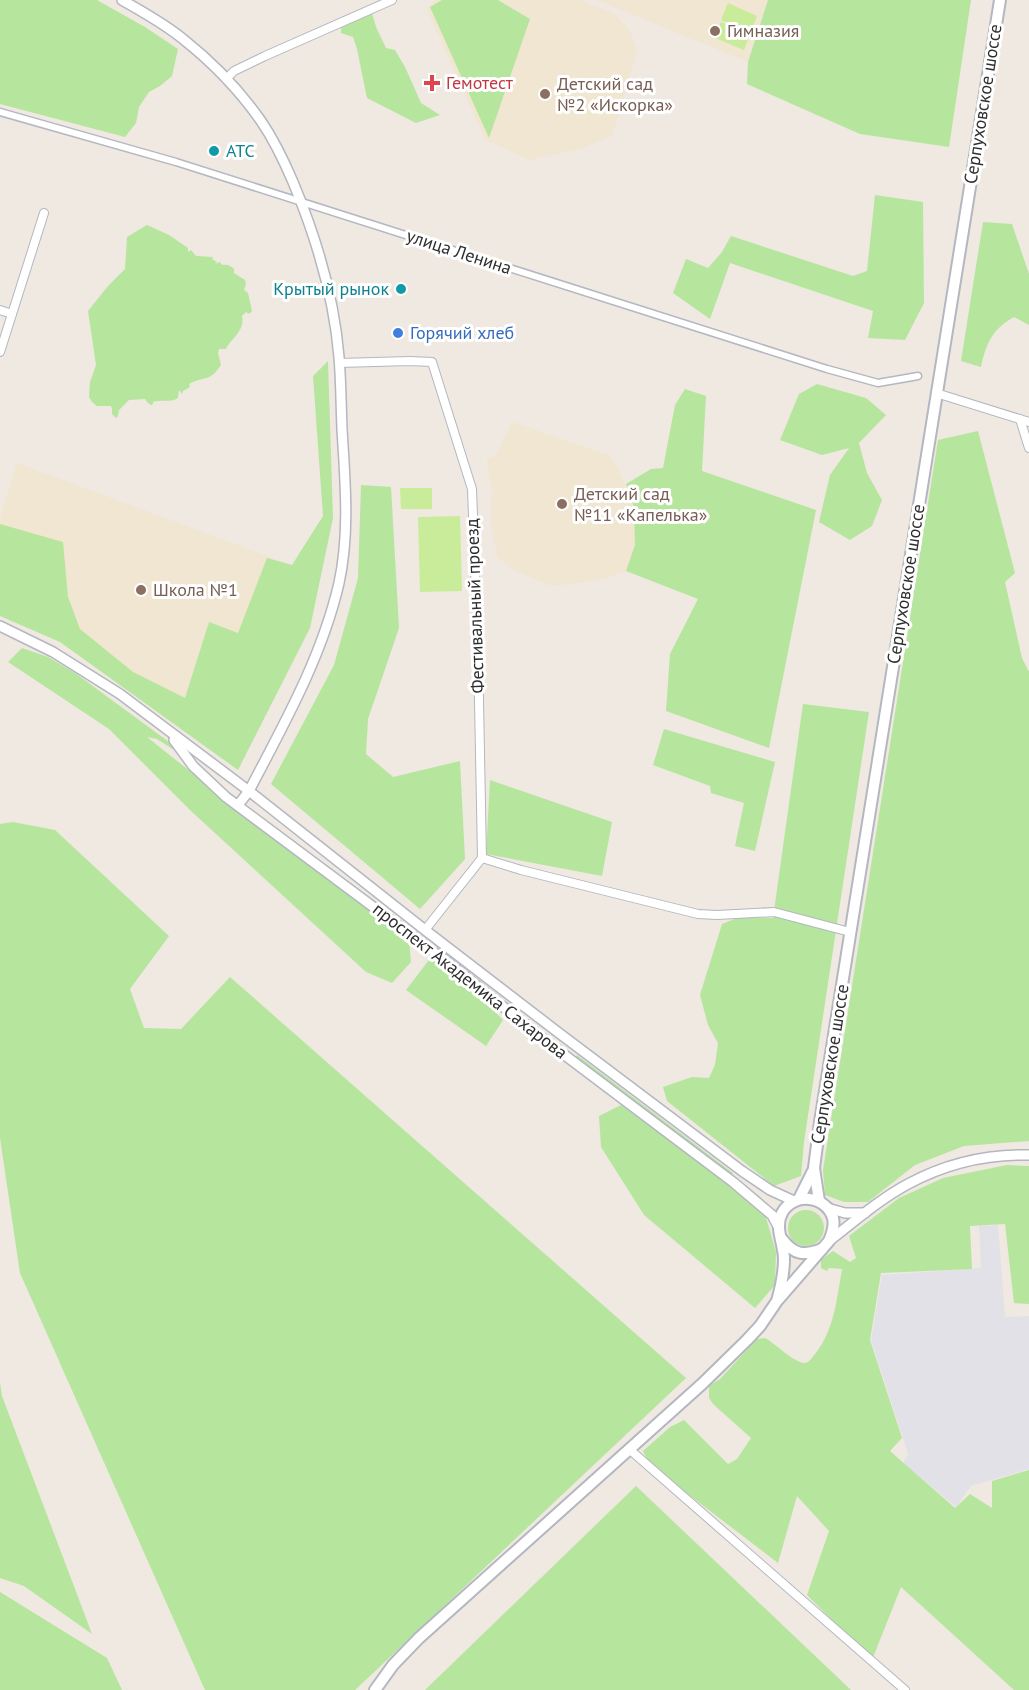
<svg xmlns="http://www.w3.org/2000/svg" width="1029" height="1690" font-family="'PT Sans',sans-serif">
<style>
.industrial{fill:#e3e1e8}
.education{fill:#f0e6d1}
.green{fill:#b6e59e}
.pitch{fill:#c9ec9a}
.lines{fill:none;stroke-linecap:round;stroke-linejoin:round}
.pedestrian-casing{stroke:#b4b7c1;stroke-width:9}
.minor-casing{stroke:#b4b7c1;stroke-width:10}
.tertiary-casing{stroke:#b4b7c1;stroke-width:12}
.secondary-casing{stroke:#b4b7c1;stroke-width:14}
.pedestrian{stroke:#fff;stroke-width:6}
.minor{stroke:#fff;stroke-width:8}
.tertiary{stroke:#fff;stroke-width:9}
.secondary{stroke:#fff;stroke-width:10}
.education-dot{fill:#8d6e63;stroke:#fff;stroke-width:2}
.health-dot{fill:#e0444e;stroke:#fff;stroke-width:2}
.culture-dot{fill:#0f9aa8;stroke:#fff;stroke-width:2}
.shop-dot{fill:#3f7fe0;stroke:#fff;stroke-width:2}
.labels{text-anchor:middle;stroke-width:6;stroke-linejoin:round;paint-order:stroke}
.education-label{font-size:18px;fill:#785e54;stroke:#fff;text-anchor:start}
.health-label{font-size:18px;fill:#be3a42;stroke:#fff;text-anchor:start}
.street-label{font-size:18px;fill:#2e2e2e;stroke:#fff}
.culture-label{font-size:18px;fill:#0d838f;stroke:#fff;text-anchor:start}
.shop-label{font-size:18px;fill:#366cbe;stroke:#fff;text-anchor:start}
</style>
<rect width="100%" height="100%" fill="#efe9e1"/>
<path class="industrial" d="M998,1225L1005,1317L1029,1316V1469L971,1486L956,1507L903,1463L908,1454L871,1340L882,1275L981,1268L979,1226Z"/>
<g class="education">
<path d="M434,0H579L615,14L630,31L637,51L612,136L580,149L529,160L485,139L427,10Z"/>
<path d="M597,0H768L748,62Z"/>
<path d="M512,422L609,455L618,467L634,507L636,545L626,571L600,580L552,586L517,572L498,558L491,526V501L493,494L489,480L487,459L496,456Z"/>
<path d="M17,463L292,565L220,757L60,642L0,616V518Z"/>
</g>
<g class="green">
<path d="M0,0H97L145,27L178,49L172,76L160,86L149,92L139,107L136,123L125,137L0,104Z"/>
<path d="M442,0H498L530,19L489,138L430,7Z"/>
<path d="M768,0H971L949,147L860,134L747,84L748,62Z"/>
<path d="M372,13L376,27L386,48L395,50L405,67L421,103L440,115L416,123L367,98L357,49L353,37L341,33V25Z"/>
<path d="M875,195L923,202L924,303L905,340L868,338L873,311L730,263L710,319L673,293L686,259L708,268L722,252L731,236L853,276L867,271Z"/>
<path d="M983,222L1012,224L1029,274V325L1014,317C992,329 986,344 981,367L961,361Z"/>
<path d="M147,225L169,235L188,248V252L191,250L196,256L213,257L212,259L217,262L215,264L220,262L222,265C227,264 230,265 234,269V273L245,280L246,284L244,290L248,293L252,311L249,314L246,312L242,316C245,332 231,338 226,349H219L218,353L221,365C209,383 206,375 189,384L190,387L183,391L182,394L179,390L178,398C171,403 162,399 153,402V404L151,405L148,403L145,399L129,400L119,410L118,416L116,418L112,414V409L111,406H97L92,402L89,397L90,382L96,365L88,311L108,286L125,269L127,237Z"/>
<path d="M328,361L333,518L310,628L238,770L60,642L0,616V524L63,542L68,597L80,629L133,672L185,698L209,622L238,633L267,558L292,565L323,516L313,376Z"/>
<path d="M817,384L866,398L886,415L859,443L867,473L882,500L872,526L850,540L819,522L830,475L849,448L822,455L780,440L799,394Z"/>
<path d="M685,389L706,396L702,471L816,510L769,748L666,711L670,654L698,599L626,571L635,545L634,507L626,484L651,469L663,468L675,405Z"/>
<path d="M978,431L1015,573L1005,582L1022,658L1029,672V1141L964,1146L915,1165L868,1202H844L825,1195L823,1170L938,440Z"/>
<path d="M361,485L391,487L399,628L368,719L366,754L393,777L460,761L465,859L420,909L271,784L334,665L358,578Z"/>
<path d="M22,648L48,657L75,673L169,742L175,748L177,752L157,739L147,737L191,772L409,940L411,962L392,983L366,972L191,811L109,729L8,662Z"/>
<path d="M803,704L869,712L804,1142L801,1176L774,1186L667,1101L663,1087L692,1077L709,1078L715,1065L718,1043L708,1025L700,995L722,924L737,918H773Z"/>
<path d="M664,729L775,762L755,851L735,846L744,803L711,793L710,786L653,765Z"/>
<path d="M490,780L612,822L602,876L486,854Z"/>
<path d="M13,822L55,830L169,936L130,989L144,1028L181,1029L230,977L686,1378L355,1690H205L20,1273L0,1138V824Z"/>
<path d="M435,952L503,1020L486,1046L406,990Z"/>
<path d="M577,1055L733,1173L731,1176L575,1058Z"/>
<path d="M621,1105L737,1190L765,1214L776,1252L775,1285L755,1308L644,1215L601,1147L599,1116Z"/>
<path d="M1007,1165L1029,1166V1304L1014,1303L1005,1224L970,1226L972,1269L881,1273L870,1340L902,1438L890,1451L955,1508L970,1494L992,1508V1481L1029,1470V1690H1014L901,1587L872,1660L807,1595L829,1531L797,1496L778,1563L650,1465L643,1451L670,1427L684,1420L728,1464L737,1459L751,1438L714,1405L709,1398V1386L720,1379L757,1339L765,1338C775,1343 794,1363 805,1363C809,1363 812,1357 815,1354C834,1331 837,1298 842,1269L829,1268L827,1271L821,1268V1260L833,1251L850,1262L856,1258L849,1236L899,1198L943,1178Z"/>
<circle cx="806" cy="1228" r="18"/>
<path d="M0,1382L2,1396L92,1634L24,1586L0,1578Z"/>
<path d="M636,1486L851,1690H425Z"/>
<path d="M0,1592L107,1658L122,1690H0Z"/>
</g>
<g class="pitch">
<path d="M728,3L757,16L751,32L721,20Z"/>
<path d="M721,22L750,34L744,50L715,38Z"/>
<path d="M400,488H432V509H401Z"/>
<path d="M460,516L462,591L420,592L418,517Z"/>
</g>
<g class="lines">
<g class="pedestrian-casing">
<path id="pedestrian" d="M0,112L176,162L827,369L878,383L918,376"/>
</g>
<g class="minor-casing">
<g id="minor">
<path d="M226,79L234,71L265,56L392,0"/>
<path d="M0,310L12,314"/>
<path d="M0,352L44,213"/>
<path d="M339,363L410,361L432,362L472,489L478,649L482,858L425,930"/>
<path d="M936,393L1029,422"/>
<path d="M1020,419L1029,448"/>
<path d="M482,858L521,870L698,914L717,915L774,912L850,932"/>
<path d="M629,1449L905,1690"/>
</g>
</g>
<g class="tertiary-casing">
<g id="tertiary">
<path d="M122,0C143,12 165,24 183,39C212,62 240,91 261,121C274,140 284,161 293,182C316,237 334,296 339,357C341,381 341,405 342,429C345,480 350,533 339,583C322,657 284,724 249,791L238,805"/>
<path d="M0,626L53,652L120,694L249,791L425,930L555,1030L742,1171L770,1190L794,1201"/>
<path d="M174,740L193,766L226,797L447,962L546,1041L733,1182L772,1215L778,1226"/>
<path d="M827,1208L845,1213H865"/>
<path d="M829,1241C855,1221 880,1199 908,1184C945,1164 987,1154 1029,1155"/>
</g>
</g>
<g class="secondary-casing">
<g id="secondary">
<path d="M799,1199L813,1171"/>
<path d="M819,1201L814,1168L820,1122L1000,0"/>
<path d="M782,1239C794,1255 804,1256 822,1249"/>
<path d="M375,1690L393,1665L419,1638L702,1384L747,1340L760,1326L777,1301L829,1241C832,1234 835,1226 833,1218C826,1195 793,1192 782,1213C774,1227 784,1244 784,1259C784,1273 781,1287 777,1301"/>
</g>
</g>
<use href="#pedestrian" class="pedestrian"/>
<use href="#minor" class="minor"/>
<use href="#tertiary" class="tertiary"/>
<use href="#secondary" class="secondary"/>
</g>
<g class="education-dot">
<circle cx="715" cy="31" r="6"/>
<circle cx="545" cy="94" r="6"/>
<circle cx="562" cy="504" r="6"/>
<circle cx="141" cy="590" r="6"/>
</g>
<path class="health-dot" d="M429 74h6v6h6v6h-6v6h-6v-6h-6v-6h6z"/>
<g class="culture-dot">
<circle cx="214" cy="151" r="6"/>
<circle cx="401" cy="289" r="6"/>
</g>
<circle class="shop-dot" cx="398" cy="333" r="6"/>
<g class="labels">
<g class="education-label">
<text x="727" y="37">Гимназия</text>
<text x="557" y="90">Детcкий сад<tspan x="557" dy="21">№2 «Искорка»</tspan></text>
<text x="574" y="500">Детский сад<tspan x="574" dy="21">№11 «Капелька»</tspan></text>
<text x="153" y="596">Школа №1</text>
</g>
<g class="health-label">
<text x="446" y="89">Гемотест</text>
</g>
<g class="street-label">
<text transform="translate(983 104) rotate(-81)" y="6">Серпуховское шоссе</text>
<text transform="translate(459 252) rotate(18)" y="6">улица Ленина</text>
<text transform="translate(906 584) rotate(-81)" y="6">Серпуховское шоссе</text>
<text transform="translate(475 606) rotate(-92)" y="6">Фестивальный проезд</text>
<text transform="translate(470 981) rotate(38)" y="6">проспект Академика Сахарова</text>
<text transform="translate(830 1064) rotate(-81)" y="6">Серпуховское шоссе</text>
</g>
<g class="culture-label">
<text x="226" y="157">АТС</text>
<text x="389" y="295" text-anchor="end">Крытый рынок</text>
</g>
<g class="shop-label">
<text x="410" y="339">Горячий хлеб</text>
</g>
</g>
</svg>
